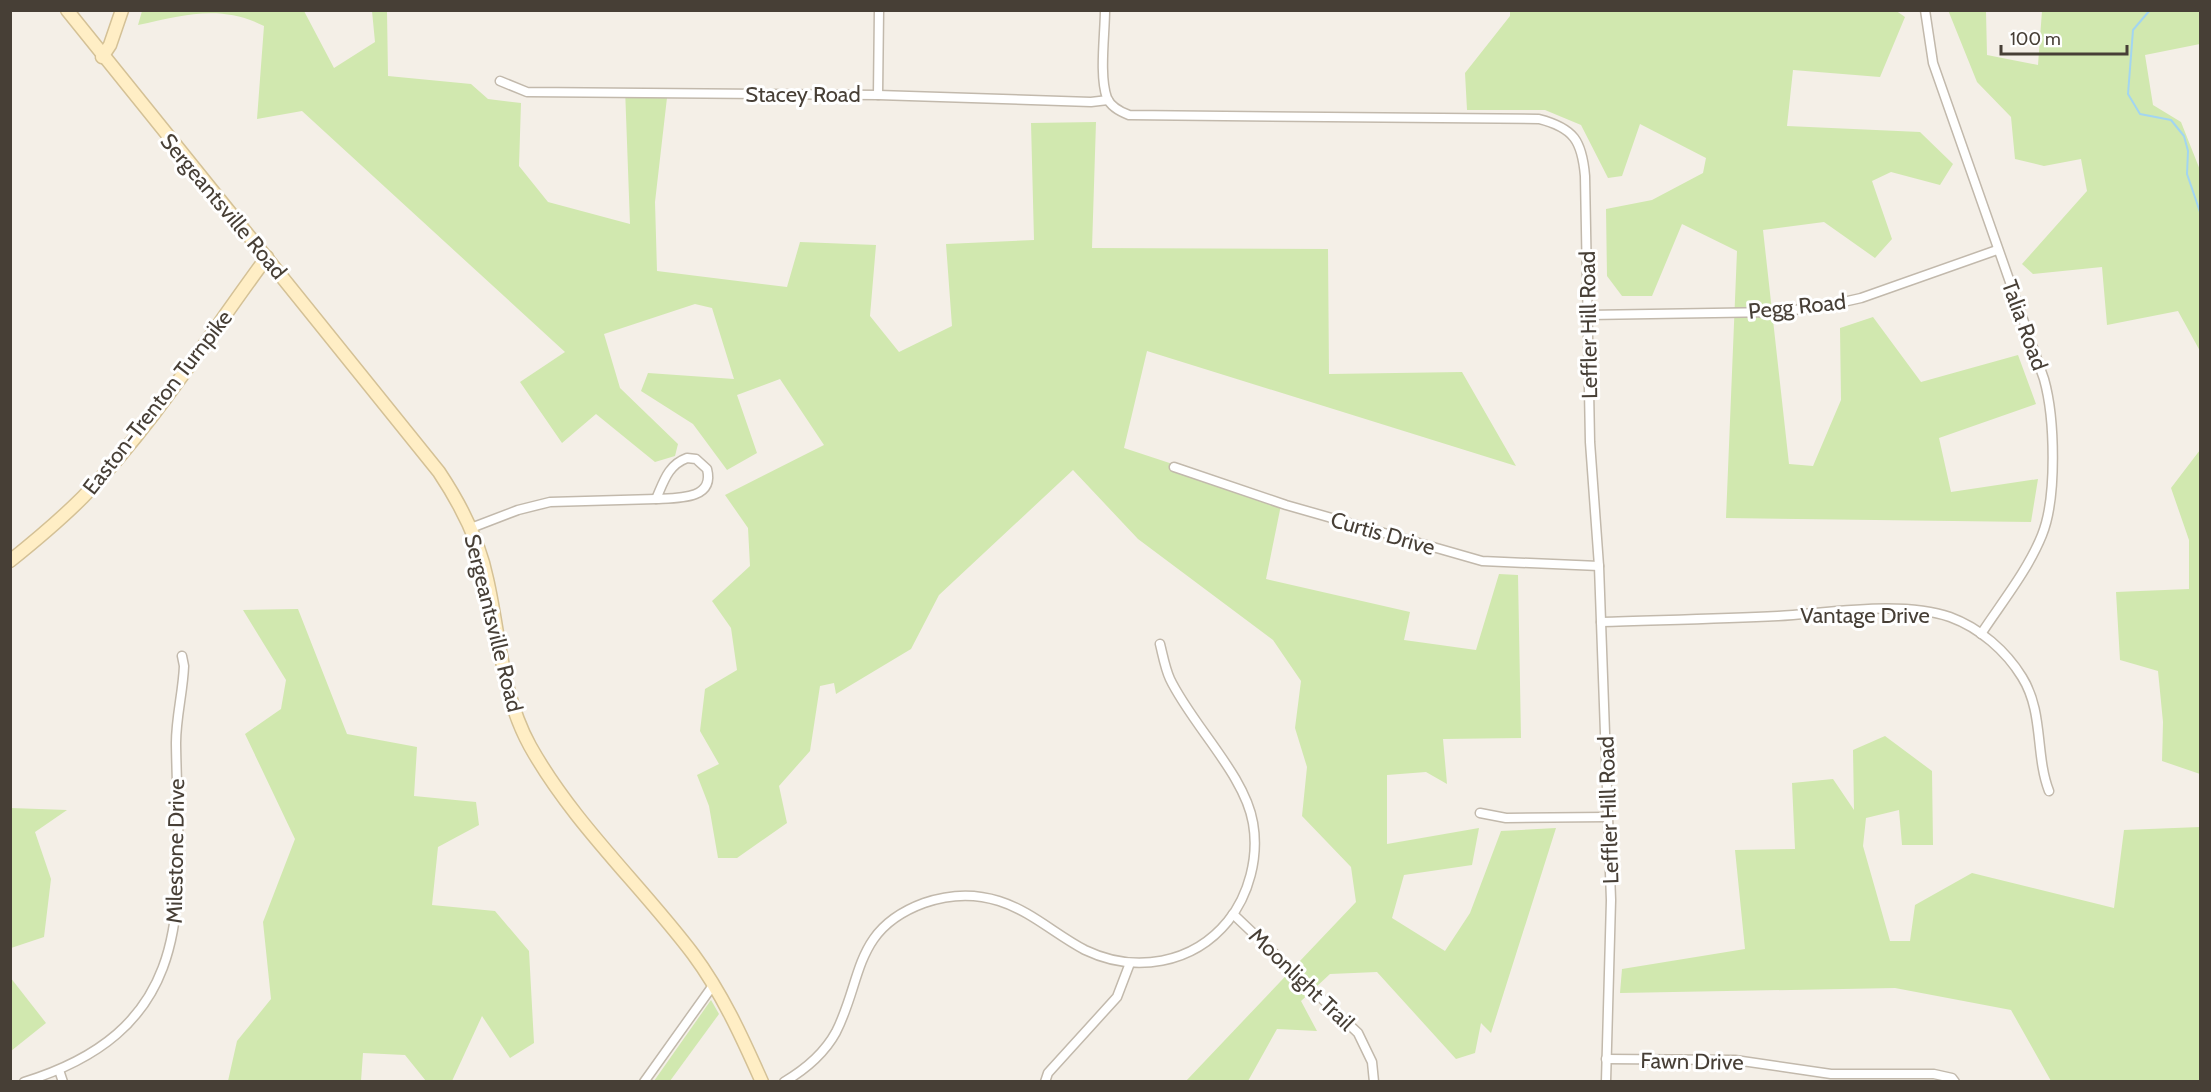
<svg xmlns="http://www.w3.org/2000/svg" width="2211" height="1092" font-family="Cabin,sans-serif">
<style>
.green{fill:#d1e8af}
.lines{fill:none;stroke-linecap:round;stroke-linejoin:round}
.stream{stroke:#a2d5f1;stroke-width:2}
.minor-casing{stroke:#c2b9ac;stroke-width:11}
.secondary-casing{stroke:#d4c196;stroke-width:15}
.minor{stroke:#fff;stroke-width:8}
.secondary{stroke:#ffeec5;stroke-width:12}
.labels{text-anchor:middle;stroke-width:6;stroke-linejoin:round;paint-order:stroke}
.street-label{font-size:22px;fill:#473f36;stroke:#fff}
</style>
<rect width="100%" height="100%" fill="#f4efe7"/>
<g class="green">
<path d="M1895,10L1905,17L1880,77L1793,70L1787,126L1920,132L1953,164L1940,185L1891,172L1872,181L1892,239L1875,258L1824,222L1763,230L1789,464L1813,466L1841,400L1840,328L1873,317L1921,382L2018,355L2036,404L1939,438L1951,492L2038,479L2031,522L1726,518L1737,251L1682,224L1652,296H1622L1607,276L1606,209L1652,200L1703,173L1706,158L1640,124L1622,176L1608,178L1581,125L1545,110H1467L1465,73L1510,16V11Z"/>
<path d="M1948,10L1986,11L1987,55L2038,65L2042,11H2200V44L2145,55L2153,105L2181,122L2200,170V351L2178,311L2107,325L2102,267L2033,274L2022,264L2087,191L2081,159L2044,166L2015,159L2011,117L1977,82Z"/>
<path d="M142,11H304L334,68L375,42L372,11H387L388,76L471,84L488,99L521,103L519,166L548,202L630,224L625,88L668,89L655,202L657,271L787,287L800,242L876,245L870,316L899,352L952,326L946,244L1034,240L1031,123L1096,122L1092,248L1328,249L1329,374L1462,372L1516,466L1147,351L1124,448L1282,500L1266,579L1410,612L1404,640L1476,650L1499,574L1518,575L1521,738L1443,739L1447,784L1426,772L1387,775V844L1479,828L1472,865L1404,875L1392,918L1445,951L1470,913L1501,831L1556,828L1491,1033L1481,1023L1475,1053L1456,1059L1377,972L1330,974L1301,1001L1317,1031L1277,1029L1248,1081H1186L1356,902L1351,867L1302,816L1307,767L1295,728L1301,681L1273,640L1138,539L1073,470L939,595L911,649L836,694L834,683L820,686L810,751L779,786L787,823L737,858H718L709,806L697,775L719,764L700,731L705,689L737,670L731,628L712,601L750,566L748,528L725,495L824,445L780,379L737,395L757,453L727,470L693,424L641,391L648,373L734,379L712,308L695,304L604,334L620,388L678,444L675,456L655,462L596,414L562,443L520,382L565,352L302,111L257,119L264,26C221,4 184,15 138,25Z"/>
<path d="M2200,450V774L2162,761L2163,722L2158,671L2120,660L2116,592L2189,589V540L2171,488Z"/>
<path d="M298,609L347,734L417,747L414,796L476,802L479,825L438,847L432,905L495,911L529,951L534,1043L510,1058L482,1016L452,1081H426L405,1055L363,1053L361,1081H228L237,1041L271,999L263,922L295,839L245,734L281,709L286,680L243,610Z"/>
<path d="M1885,736L1932,771L1933,845H1902L1899,810L1866,818L1863,846L1890,941H1910L1915,905L1972,873L2114,908L2124,830L2200,827V1081H2051L2011,1010L1895,988L1620,993L1622,969L1745,949L1735,850L1795,849L1792,783L1833,779L1854,810L1853,750Z"/>
<path d="M11,808L67,810L35,832L51,879L44,937L11,948Z"/>
<path d="M10,977L46,1023L11,1051H10Z"/>
<path d="M711,1000L719,1014L670,1081H654Z"/>
</g>
<g class="lines">
<path class="stream" d="M2150,10L2133,30L2132,43L2128,94L2140,114L2171,120L2184,136L2188,151L2187,174L2200,212"/>
<g class="minor-casing">
<g id="minor">
<path d="M1105,10C1105,34 1099,76 1107,98C1111,107 1121,112 1129,115L1539,119C1574,128 1582,141 1585,176L1590,442L1599,566L1611,900L1606,1082"/>
<path d="M1925,10L1933,63L2044,379C2055,418 2057,498 2042,535C2028,570 2002,602 1981,634"/>
<path d="M500,81L527,92L878,95L1091,102L1108,100"/>
<path d="M878,95L879,10"/>
<path d="M1588,315L1776,312L1821,307L1861,298L1997,250"/>
<path d="M687,458L696,459L707,469C715,500 677,498 656,499C664,481 668,465 687,458Z"/>
<path d="M1174,467L1286,505L1482,561L1599,566"/>
<path d="M471,528L518,510L550,502L656,499"/>
<path d="M1601,622C1660,620 1719,619 1778,616C1829,613 1902,600 1950,617C1980,628 2006,651 2022,677C2044,712 2035,755 2049,791"/>
<path d="M1480,813L1506,818L1608,817"/>
<path d="M1233,914L1358,1033L1372,1062L1374,1082"/>
<path d="M1606,1059L1735,1060L1831,1074H1934L1952,1078L1955,1082"/>
<path d="M59,1070L63,1082"/>
<path d="M24,1082C206,1026 178,894 176,743C176,717 183,692 184,666L182,656"/>
<path d="M644,1082L714,984"/>
<path d="M784,1082C806,1069 824,1054 836,1032C863,979 853,929 924,903C947,895 974,893 999,901C1031,911 1056,935 1085,950C1135,974 1193,964 1228,921C1249,895 1259,857 1253,823C1245,775 1192,725 1170,679C1165,668 1163,656 1160,644"/>
<path d="M1045,1082L1048,1073L1117,997L1130,963"/>
</g>
</g>
<g class="secondary-casing">
<g id="secondary">
<path d="M67,10L439,472C461,505 479,540 487,579C500,636 501,693 530,746C573,823 640,884 693,954C722,993 742,1037 762,1082"/>
<path d="M102,57L110,45L122,10"/>
<path d="M10,561C35,541 60,520 83,497C153,425 207,338 267,257"/>
</g>
</g>
<use href="#minor" class="minor"/>
<use href="#secondary" class="secondary"/>
</g>
<g class="labels">
<g class="street-label">
<text x="803" y="102">Stacey Road</text>
<text transform="translate(224 206) rotate(50)" y="8">Sergeantsville Road</text>
<text transform="translate(1797 306) rotate(-6)" y="8">Pegg Road</text>
<text transform="translate(1588 325) rotate(-91)" y="8">Leffler Hill Road</text>
<text transform="translate(2025 325) rotate(70)" y="8">Talia Road</text>
<text transform="translate(157 402) rotate(-52)" y="8">Easton-Trenton Turnpike</text>
<text transform="translate(1383 533) rotate(16)" y="8">Curtis Drive</text>
<text x="1865" y="623">Vantage Drive</text>
<text transform="translate(494 623) rotate(76)" y="8">Sergeantsville Road</text>
<text transform="translate(1608 810) rotate(-92)" y="8">Leffler Hill Road</text>
<text transform="translate(175 851) rotate(-89)" y="8">Milestone Drive</text>
<text transform="translate(1302 979) rotate(44)" y="8">Moonlight Trail</text>
<text transform="translate(1692 1061) rotate(1)" y="8">Fawn Drive</text>
</g>
</g>
<rect width="2211" height="1092" fill="none" stroke="#473f36" stroke-width="24"/>
<path d="M2001 45v9h126v-9" fill="none" stroke="#473f36" stroke-width="3"/>
<text x="2010" y="45" font-size="18" fill="#473f36" stroke="#ffffff" stroke-width="4.5" paint-order="stroke">100 m</text>
</svg>
